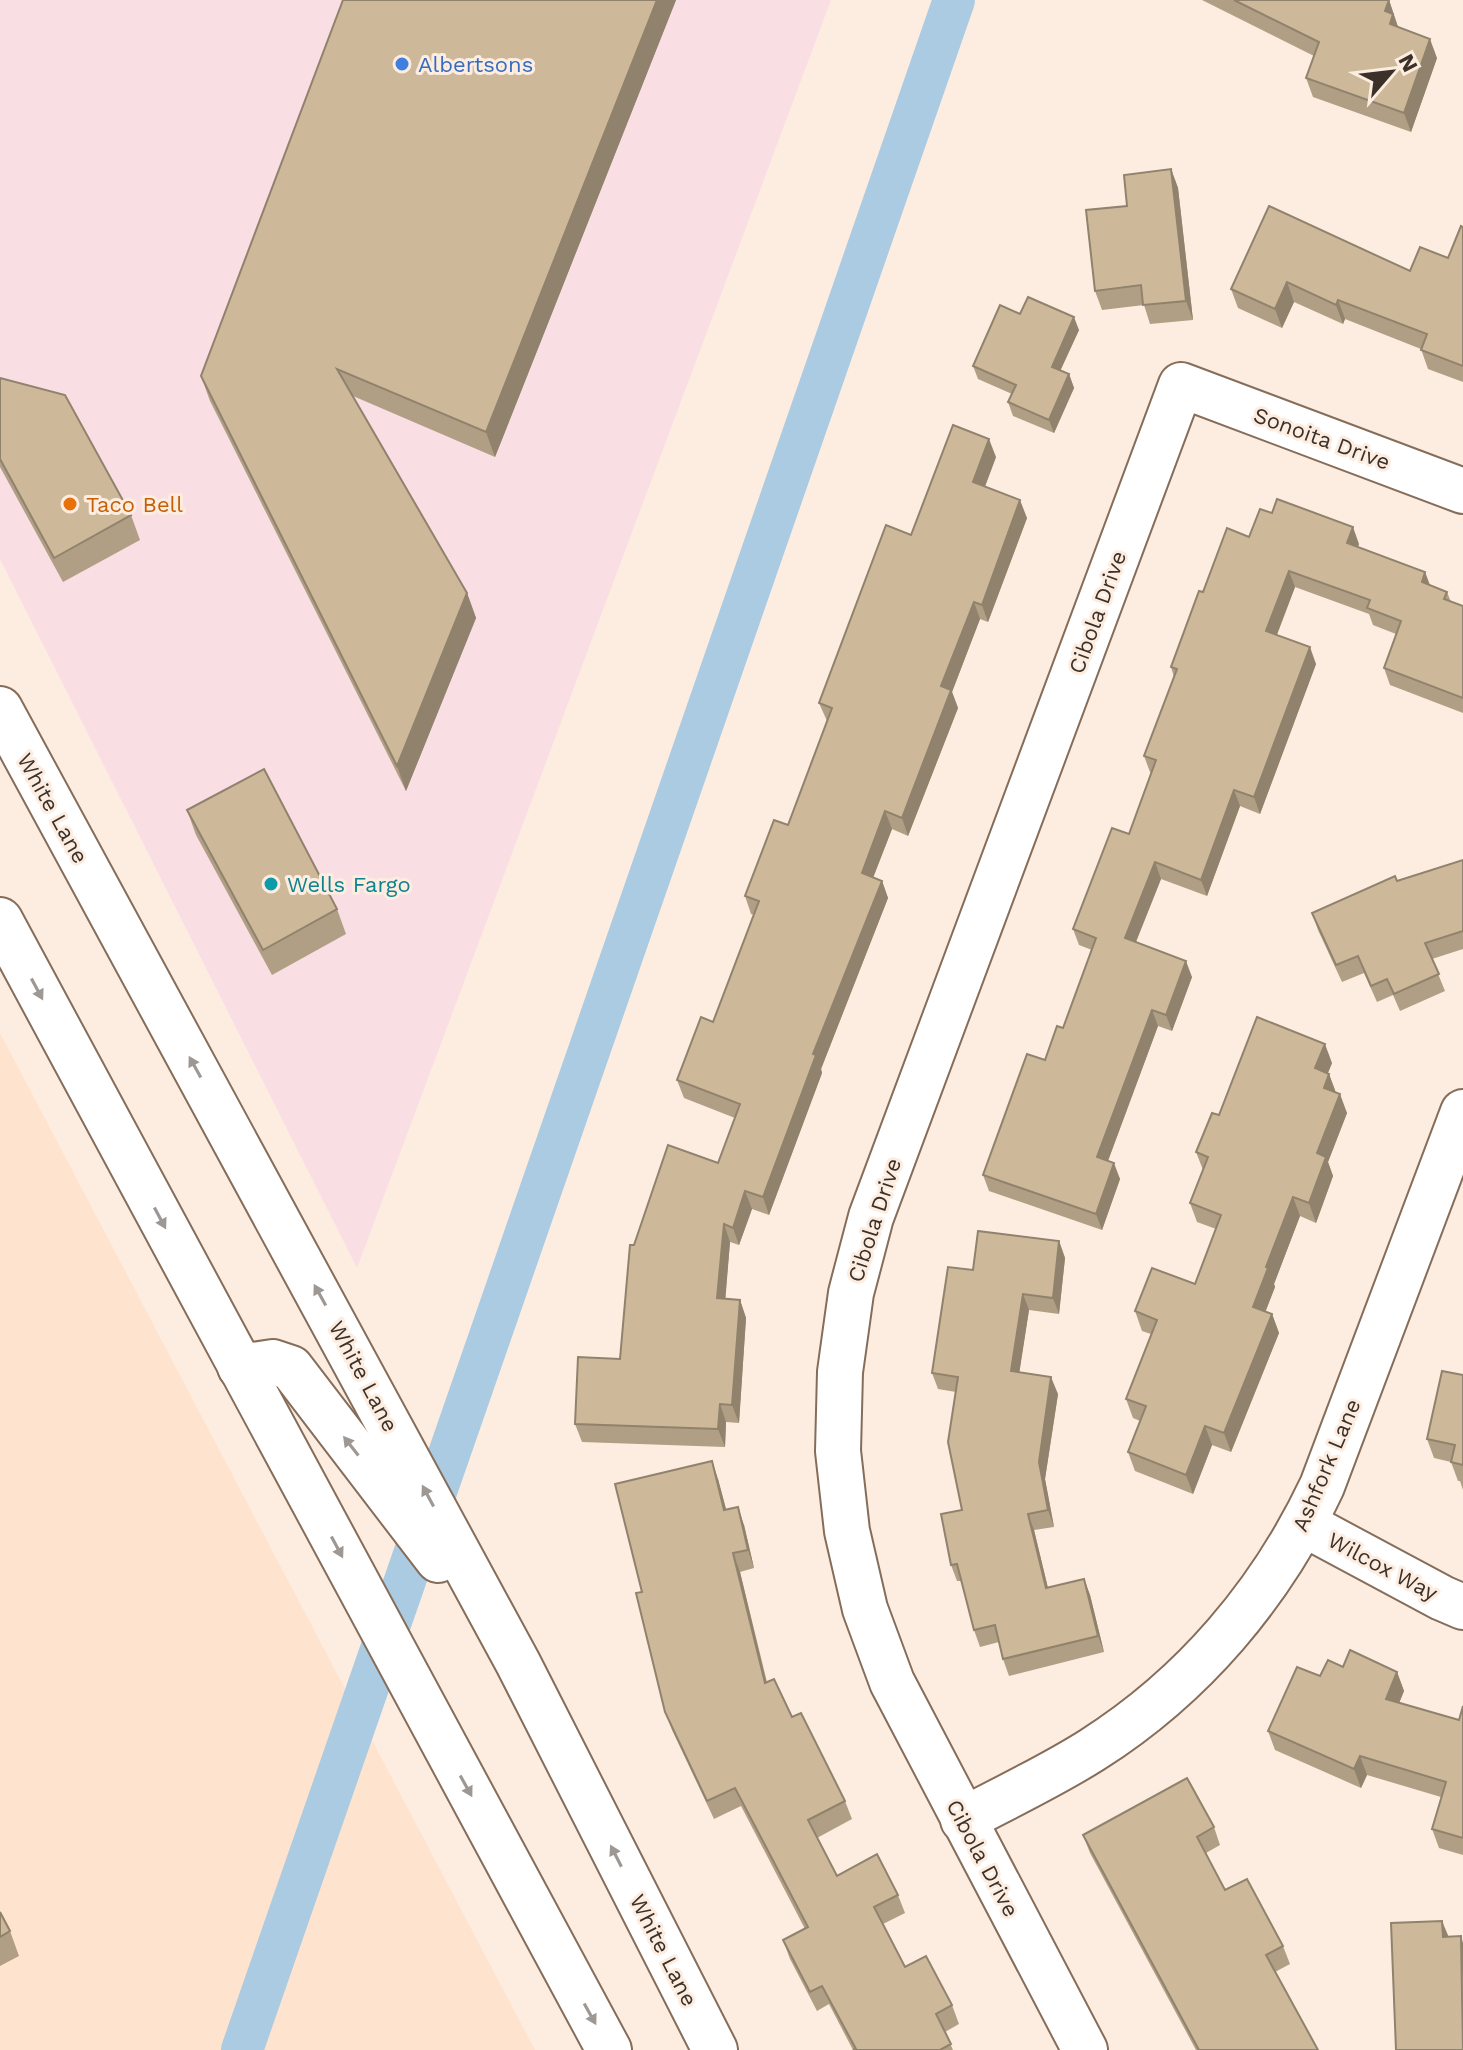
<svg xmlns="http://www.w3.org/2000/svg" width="1463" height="2050" font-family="'Work Sans',sans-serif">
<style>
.commercial{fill:#f9dee4}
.built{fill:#fee3ce}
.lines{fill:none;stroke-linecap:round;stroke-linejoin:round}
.canal{stroke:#abcbe3;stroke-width:42}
.minor-casing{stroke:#856d5a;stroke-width:48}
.secondary-casing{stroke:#856d5a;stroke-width:48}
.minor{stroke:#fff;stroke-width:44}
.secondary{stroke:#fff;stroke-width:44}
.wall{fill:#b09f84}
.shaded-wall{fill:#90826c}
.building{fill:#cdb99a;stroke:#90826c;stroke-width:2}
.oneway{fill:#9e9894}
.shop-dot{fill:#3f7fe0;stroke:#fdede0;stroke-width:3}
.food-dot{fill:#e8710a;stroke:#fdede0;stroke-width:3}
.culture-dot{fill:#0f9aa8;stroke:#fdede0;stroke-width:3}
.labels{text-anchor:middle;stroke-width:6;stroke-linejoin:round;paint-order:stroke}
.shop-label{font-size:22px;fill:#366cbe;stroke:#fdede0;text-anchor:start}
.street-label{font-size:22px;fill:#3c3129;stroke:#fdede0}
.food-label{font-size:22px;fill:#c56008;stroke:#fdede0;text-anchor:start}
.culture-label{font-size:22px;fill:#0d838f;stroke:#fdede0;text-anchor:start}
</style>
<rect width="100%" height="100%" fill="#fdede0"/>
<path class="commercial" d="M0,0H831L357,1268L0,559Z"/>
<path class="built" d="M0,1033L535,2050H0Z"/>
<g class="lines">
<path class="canal" d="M242,2050L954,0"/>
<g class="minor-casing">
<g id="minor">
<path d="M1304,1524L1442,1598L1463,1607"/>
<path d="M963,1820C1006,1797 1051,1776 1092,1750C1193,1686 1271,1594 1322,1486L1463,1112"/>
<path d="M1085,2050L892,1682L865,1609L847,1531L838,1451L840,1372L851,1293L871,1217L1181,385L1463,491"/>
</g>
</g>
<g class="secondary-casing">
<g id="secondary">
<path d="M0,709L518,1663L715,2050"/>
<path d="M0,920L609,2050"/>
<path d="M240,1367L273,1362L291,1368L438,1560"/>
</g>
</g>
<use href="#minor" class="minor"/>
<use href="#secondary" class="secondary"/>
</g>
<g class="wall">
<path d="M343,0H676L495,457L353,396L467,593L476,618L406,791L210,401L201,376Z"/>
<path d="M1202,0H1389L1398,27L1437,58L1411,132L1313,97L1306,78L1314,56Z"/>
<path d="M1171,169L1178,188L1193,320L1150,324L1144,305L1102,310L1095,291L1127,206Z"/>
<path d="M1463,227V382L1428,369L1421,349L1345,319L1343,324L1294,302L1282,328L1238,308L1231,289L1410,271L1448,258Z"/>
<path d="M1020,314L1079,330L1060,371L1069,374L1074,388L1054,433L1013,416L1008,402L1012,394L978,379L973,366Z"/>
<path d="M0,378L131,515L140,540L63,582L0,467Z"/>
<path d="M996,457L985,486L1027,518L988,622L980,619L952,692L958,708L908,836L892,829L873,877L882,881L888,898L821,1069L822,1073L769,1215L752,1209L739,1245L730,1242L725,1299L740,1300L746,1318L739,1423L726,1422L725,1447L582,1442L575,1424L620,1359L634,1245L718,1163L735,1118L684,1098L677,1080L713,1022L754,915L751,914L745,896L788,825L827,721L819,703L911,535Z"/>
<path d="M1249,537L1359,544L1358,547L1425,572L1430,585L1447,592L1451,602L1463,606V713L1390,685L1384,668L1396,634L1373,625L1369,614L1295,587L1277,635L1316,664L1260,814L1240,806L1207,896L1161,879L1136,942L1192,977L1172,1031L1158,1026L1108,1161L1120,1179L1102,1230L989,1191L983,1175L1063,1028L1092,950L1079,945L1073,929L1129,834L1151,773L1150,772L1144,756L1174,677L1171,667L1203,592Z"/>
<path d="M187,810L337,909L346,934L272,975L196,835Z"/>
<path d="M1463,860V949L1432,959L1445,991L1400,1011L1393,995L1377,1002L1364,973L1342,982L1318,930L1312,913L1397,881Z"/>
<path d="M1332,1063L1328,1073L1329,1074L1336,1093L1347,1113L1328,1162L1333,1176L1316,1223L1300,1216L1274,1284L1275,1287L1265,1312L1272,1314L1279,1333L1231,1452L1212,1445L1193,1494L1135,1471L1128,1452L1140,1421L1133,1418L1126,1399L1151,1334L1142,1331L1135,1311L1195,1284L1216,1229L1197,1222L1190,1203L1203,1170L1196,1152L1219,1115Z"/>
<path d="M1059,1241L1065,1258L1059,1314L1029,1310L1019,1372L1058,1394L1045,1479L1054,1527L1034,1530L1048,1588L1084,1579L1090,1595L1104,1652L1009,1676L1003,1659L999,1642L980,1647L974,1630L961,1581H957L951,1565L962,1510L956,1392L938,1389L932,1373Z"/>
<path d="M1463,1375V1490L1460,1481H1458L1451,1462L1434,1458L1427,1439Z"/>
<path d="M718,1479L726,1509L744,1525L754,1568L740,1572L767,1682L792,1717L845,1801L852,1819L817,1838L837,1876L898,1895L905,1913L883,1924L905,1967L952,2005L959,2024L945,2032L953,2050H853L829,2004L817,2011L790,1959L783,1940L805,1929L741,1806L714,1819L672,1730L665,1712L642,1592Z"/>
<path d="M1343,1667L1397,1672L1404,1691L1399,1703L1459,1720L1463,1706V1855L1439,1848L1432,1829L1441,1797L1367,1775L1361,1788L1275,1750L1268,1731L1320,1676Z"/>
<path d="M1214,1827L1220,1845L1206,1853L1225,1890L1283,1946L1290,1964L1275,1972L1318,2050H1196L1090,1853L1083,1835Z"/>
<path d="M0,1912L10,1931L19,1956L0,1966Z"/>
</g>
<g class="shaded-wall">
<path d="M657,0H676L495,457L486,432Z"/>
<path d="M1389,0L1400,33L1397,43L1385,11Z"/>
<path d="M1430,39L1437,58L1411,132L1404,113Z"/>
<path d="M1171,169L1178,188L1193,320L1186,301Z"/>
<path d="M1287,282L1294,302L1282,328L1275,309Z"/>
<path d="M1338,300L1345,319L1343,324L1336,305Z"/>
<path d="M1074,317L1079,330L1056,380L1052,367Z"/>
<path d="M1069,374L1074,388L1054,433L1049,420Z"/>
<path d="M989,439L996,457L980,500L973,482Z"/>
<path d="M1020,500L1027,518L988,622L982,605Z"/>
<path d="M1353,527L1359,544L1353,559L1347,543Z"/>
<path d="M1289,571L1295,587L1272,647L1266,631Z"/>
<path d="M1425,572L1431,589L1422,582Z"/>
<path d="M467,593L476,618L406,791L397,766Z"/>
<path d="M974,602L980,619L952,692L958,708L908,836L902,818L941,686Z"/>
<path d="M1310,647L1316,664L1260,814L1254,797Z"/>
<path d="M1234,790L1240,806L1207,896L1201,880Z"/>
<path d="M885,811L892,829L868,891L862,873Z"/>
<path d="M1155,862L1161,879L1131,954L1125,938Z"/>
<path d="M882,881L888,898L821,1069L822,1073L769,1215L763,1197L813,1054Z"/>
<path d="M1186,961L1192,977L1172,1031L1166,1015Z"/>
<path d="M1152,1010L1158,1026L1103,1174L1097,1157Z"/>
<path d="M1325,1044L1332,1063L1322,1087L1315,1068Z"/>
<path d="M1329,1074L1336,1093L1324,1088Z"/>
<path d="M1340,1094L1347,1113L1328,1162L1333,1176L1316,1223L1309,1203L1317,1153Z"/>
<path d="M1114,1163L1120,1179L1102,1230L1096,1214Z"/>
<path d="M745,1191L752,1209L739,1245L733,1228Z"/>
<path d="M1293,1197L1300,1216L1274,1284L1275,1287L1260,1326L1253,1307L1266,1267Z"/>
<path d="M724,1224L730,1242L724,1316L717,1298Z"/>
<path d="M1059,1241L1065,1258L1059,1314L1053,1298Z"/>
<path d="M1023,1294L1029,1310L1017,1388L1011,1371Z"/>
<path d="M740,1300L746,1318L739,1423L732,1405Z"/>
<path d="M1272,1314L1279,1333L1231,1452L1224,1433Z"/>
<path d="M1051,1377L1058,1394L1045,1479L1054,1527L1048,1510L1039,1462Z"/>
<path d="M720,1404L726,1422L725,1447L718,1429Z"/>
<path d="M1205,1426L1212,1445L1193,1494L1186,1475Z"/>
<path d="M712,1461L718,1479L731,1528L724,1510Z"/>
<path d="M738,1507L744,1525L754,1568L748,1550Z"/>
<path d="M1028,1514L1034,1530L1052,1605L1046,1588Z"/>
<path d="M733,1553L740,1572L771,1702L765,1683Z"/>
<path d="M1084,1579L1090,1595L1104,1652L1098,1636Z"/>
<path d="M1397,1672L1404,1691L1393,1718L1386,1699Z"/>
<path d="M1360,1756L1367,1775L1361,1788L1354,1769Z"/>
<path d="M1442,1921L1450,1940L1443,1937Z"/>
<path d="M1461,1936L1463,1943V2003Z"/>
</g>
<g class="building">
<path d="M343,0H657L486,432L337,369L467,593L397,766L201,376Z"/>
<path d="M1234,0H1389L1385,11L1393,14L1390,24L1430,39L1404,113L1306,78L1319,42Z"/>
<path d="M1171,169L1186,301L1143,305L1141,285L1095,291L1086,210L1127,206L1124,175Z"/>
<path d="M1269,206L1410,271L1420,247L1448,258L1461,226L1463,227V366L1421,350L1427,334L1338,300L1336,305L1287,282L1275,309L1231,289Z"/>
<path d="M1028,297L1074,317L1052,367L1069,374L1049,420L1008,402L1016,385L973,366L1000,305L1020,314Z"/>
<path d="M0,378L65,395L131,515L54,558L0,459Z"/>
<path d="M953,425L989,439L973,482L1020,500L982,605L974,602L941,686L951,690L902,818L885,811L862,873L882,881L813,1054L816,1055L763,1197L745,1191L733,1228L724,1224L717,1298L740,1300L732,1405L720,1404L718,1429L575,1424L578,1357L620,1359L630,1245H634L668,1145L718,1163L740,1104L677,1080L701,1017L713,1022L759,901L745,896L774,820L788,825L832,708L819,703L886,525L911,535Z"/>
<path d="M1277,499L1353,527L1347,543L1425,572L1422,582L1447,592L1444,599L1463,606V698L1384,668L1401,621L1367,608L1370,600L1289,571L1266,631L1310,647L1254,797L1234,790L1201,880L1155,862L1125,938L1186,961L1166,1015L1152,1010L1097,1157L1114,1163L1096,1214L983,1175L1027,1054L1045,1060L1057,1026L1063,1028L1096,938L1073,929L1112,828L1129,834L1156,760L1144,756L1177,669L1171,667L1199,591L1203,592L1227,528L1249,537L1260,509L1272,513Z"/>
<path d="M264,769L337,909L263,950L187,810Z"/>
<path d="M1463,860V931L1425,943L1439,974L1394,994L1387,979L1371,986L1358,956L1336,965L1312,913L1395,876L1397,881Z"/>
<path d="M1257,1017L1325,1044L1315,1068L1329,1074L1324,1088L1340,1094L1317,1153L1326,1157L1309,1203L1293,1197L1266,1267L1268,1268L1253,1307L1272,1314L1224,1433L1205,1426L1186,1475L1128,1452L1146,1406L1126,1399L1157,1320L1135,1311L1152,1268L1195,1284L1221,1215L1190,1203L1208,1157L1196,1152L1212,1113L1219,1115Z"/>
<path d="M978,1231L1059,1241L1053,1298L1023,1294L1011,1371L1051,1377L1039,1462L1048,1510L1028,1514L1046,1588L1084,1579L1098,1636L1003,1659L995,1625L974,1630L957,1564L951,1565L941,1514L962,1510L948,1442L958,1377L932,1373L948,1267L973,1270Z"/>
<path d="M1442,1371L1463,1375V1465L1451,1462L1455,1445L1427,1439Z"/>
<path d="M712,1461L724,1510L738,1507L748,1550L733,1553L765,1683L774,1679L792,1717L801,1713L845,1801L808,1820L837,1876L877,1854L898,1895L874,1907L905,1967L926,1956L952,2005L936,2014L951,2044L940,2050H853L856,2049L822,1986L810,1992L783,1940L808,1927L735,1788L707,1801L665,1712L636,1593L642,1592L615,1484Z"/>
<path d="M1350,1650L1397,1672L1386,1699L1459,1720L1463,1706V1838L1432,1829L1446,1782L1360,1756L1354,1769L1268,1731L1297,1667L1320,1676L1328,1660L1343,1667Z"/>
<path d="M1187,1778L1214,1827L1197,1837L1225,1890L1247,1879L1283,1946L1266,1955L1318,2050H1199L1083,1835Z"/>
<path d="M0,1912L10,1931L0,1937Z"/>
<path d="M1442,1921L1443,1937L1461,1936L1463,2050H1396L1391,1923Z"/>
</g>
<defs><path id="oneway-solid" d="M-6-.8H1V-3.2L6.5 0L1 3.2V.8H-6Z" transform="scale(2)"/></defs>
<g class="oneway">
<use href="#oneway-solid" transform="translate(37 989) rotate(62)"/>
<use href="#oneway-solid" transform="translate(195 1067) rotate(-119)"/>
<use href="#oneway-solid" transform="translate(160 1218) rotate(62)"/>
<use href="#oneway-solid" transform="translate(320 1295) rotate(-119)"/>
<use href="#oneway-solid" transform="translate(351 1446) rotate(-128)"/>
<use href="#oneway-solid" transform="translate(428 1496) rotate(-118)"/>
<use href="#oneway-solid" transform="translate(337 1547) rotate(62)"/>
<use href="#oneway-solid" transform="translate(466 1786) rotate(61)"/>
<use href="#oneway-solid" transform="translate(616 1856) rotate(-117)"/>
<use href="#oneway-solid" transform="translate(590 2014) rotate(61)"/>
</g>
<circle class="shop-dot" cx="402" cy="64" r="8"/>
<circle class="food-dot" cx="70" cy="504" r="8"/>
<circle class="culture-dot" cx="271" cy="884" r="8"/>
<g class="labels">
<g class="shop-label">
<text x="418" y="72">Albertsons</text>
</g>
<g class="street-label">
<text transform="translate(1322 438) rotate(20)" y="8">Sonoita Drive</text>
<text transform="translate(1097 612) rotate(-70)" y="8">Cibola Drive</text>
<text transform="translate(53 808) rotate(61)" y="8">White Lane</text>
<text transform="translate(874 1220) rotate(-72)" y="8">Cibola Drive</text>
<text transform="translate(364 1376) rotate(62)" y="8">White Lane</text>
<text transform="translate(1326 1465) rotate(-67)" y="8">Ashfork Lane</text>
<text transform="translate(1383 1566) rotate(28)" y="8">Wilcox Way</text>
<text transform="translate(983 1858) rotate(62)" y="8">Cibola Drive</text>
<text transform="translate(664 1950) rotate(63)" y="8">White Lane</text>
</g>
<g class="food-label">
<text x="86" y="512">Taco Bell</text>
</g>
<g class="culture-label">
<text x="287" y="892">Wells Fargo</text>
</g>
</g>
<g transform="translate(1391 72) rotate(62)" stroke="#fdede0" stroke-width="6" paint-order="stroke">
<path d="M0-6L14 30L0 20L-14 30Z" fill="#3c3129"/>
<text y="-12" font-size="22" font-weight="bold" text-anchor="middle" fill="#3c3129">N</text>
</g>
</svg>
